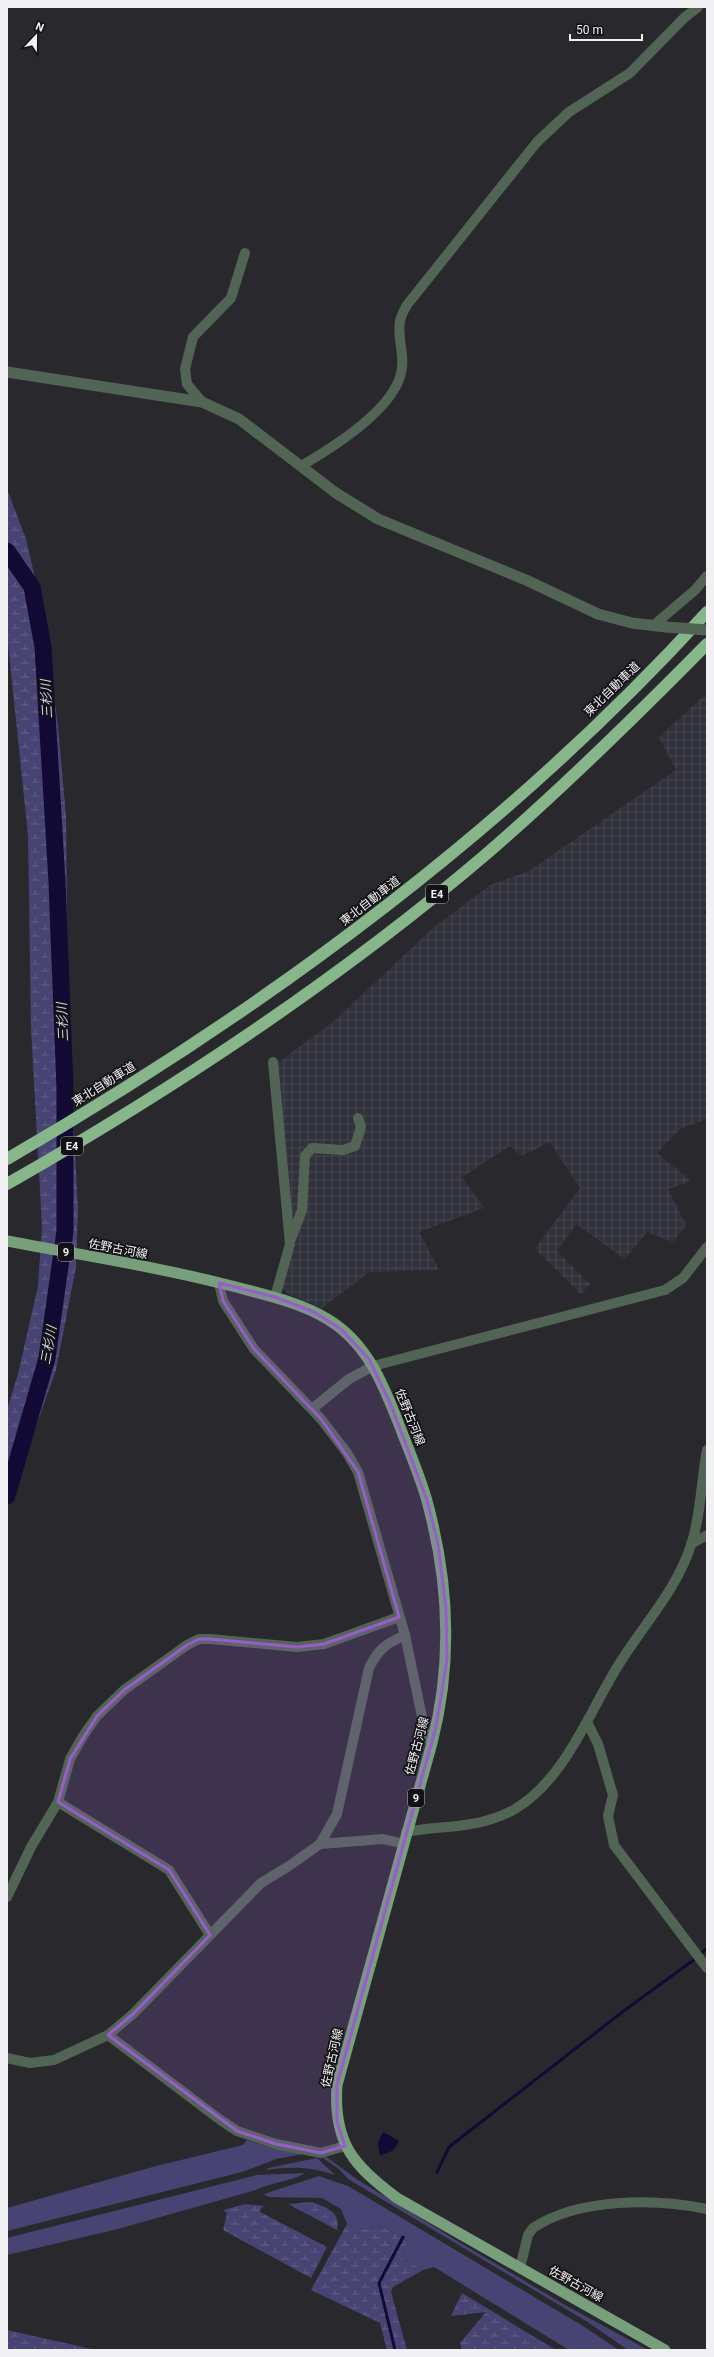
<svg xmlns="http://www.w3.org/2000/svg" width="714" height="2357" font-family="Roboto,'Noto Sans JP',sans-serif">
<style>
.industrial{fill:url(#industrial-grid)}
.grass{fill:#474372}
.wetland{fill:url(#wetland-marsh)}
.water{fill:#130935}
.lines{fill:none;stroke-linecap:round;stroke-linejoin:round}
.stream{stroke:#130935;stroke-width:3}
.river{stroke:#130935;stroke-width:17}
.minor{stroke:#526554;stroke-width:10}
.tertiary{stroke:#526554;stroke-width:11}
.primary{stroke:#789f7c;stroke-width:11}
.motorway{stroke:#87b68b;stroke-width:12}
.tertiary-bridge{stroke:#526554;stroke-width:11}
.marked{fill:#985dcc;fill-opacity:0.2;stroke:#985dcc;stroke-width:3;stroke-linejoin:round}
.labels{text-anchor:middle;stroke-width:3.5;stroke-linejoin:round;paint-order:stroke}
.shield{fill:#121214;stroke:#aeaeb1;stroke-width:1}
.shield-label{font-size:11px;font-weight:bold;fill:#f1f1f4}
.street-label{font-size:12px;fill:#f1f1f4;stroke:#121214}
.water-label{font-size:13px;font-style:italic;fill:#d5d4f4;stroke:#121214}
</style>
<defs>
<pattern id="industrial-grid" width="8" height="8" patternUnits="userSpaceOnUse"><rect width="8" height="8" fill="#32323c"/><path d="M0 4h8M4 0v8" fill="none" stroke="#46464f"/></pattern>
<pattern id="wetland-marsh" width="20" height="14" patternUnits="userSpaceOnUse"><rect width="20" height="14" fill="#474372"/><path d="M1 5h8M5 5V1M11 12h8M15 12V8" fill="none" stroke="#625f87"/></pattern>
</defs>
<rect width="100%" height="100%" fill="#29292d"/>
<path class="industrial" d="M707,693V909L703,912L707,917V1119L680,1129L657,1153L691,1181L668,1189L686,1225L673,1242L647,1232L625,1259L576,1224L557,1251L590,1284L581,1294L535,1249L580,1188L550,1142L522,1156L510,1146L462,1177L484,1208L419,1232L439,1270L369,1272L322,1308L288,1294L283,1288L294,1243L276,1064L332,1023L432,929L490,885L529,871L676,770L659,737Z"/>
<g class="grass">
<path d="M247,2140L269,2147L309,2153L276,2159L242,2172L7,2231V2208L156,2166L243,2145Z"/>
<path d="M325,2156L358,2180L459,2242L565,2305L648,2350H628L586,2321L348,2179L339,2169L323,2158Z"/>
<path d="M317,2158L335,2175C311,2167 292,2166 267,2170L268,2168Z"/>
<path d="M304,2173C300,2179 266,2184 256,2190L118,2229L7,2255V2238L257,2175Z"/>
<path d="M319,2176L348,2186L583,2326L619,2350H569L434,2267L423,2270L402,2258L407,2241L382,2226L363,2229L347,2224L341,2209L322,2198L269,2197L264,2194Z"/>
</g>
<g class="wetland">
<path d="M7,489L26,539L44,617L58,726L66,816L68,1020L78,1210L76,1267L56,1370L7,1508V1410L18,1374L38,1286L42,1227L31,1028L28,835L7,634Z"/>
<path d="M312,2202C325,2207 342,2212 337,2230L288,2204Z"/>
<path d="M245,2204L265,2206L261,2208L260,2212L327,2247L311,2278L223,2230L227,2213L223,2210Z"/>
<path d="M347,2224L363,2229L382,2226L407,2241L402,2258L423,2270L393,2287L391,2292L407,2350H387L380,2323L311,2290Z"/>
<path d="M462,2293L556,2350H462L460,2343L486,2312L451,2316Z"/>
<path d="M7,2330L96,2350H7Z"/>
</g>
<path class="water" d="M383,2132L399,2141L394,2150L380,2156L378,2143Z"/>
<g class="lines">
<g class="stream">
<path d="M702,1953L707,1948"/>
<path d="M437,2172L449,2147L625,2010L695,1959"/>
<path d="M395,2350L379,2283L403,2237"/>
</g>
<path class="river" d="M7,551L32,587L43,647L57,882L65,1088V1231L47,1358L7,1496"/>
<g class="minor">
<path d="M202,402L187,384L185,369L193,337L231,298L245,253"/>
<path d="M301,466C332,448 399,407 402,367C404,352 397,336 400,321C401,316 404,310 407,305L537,142L569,112L630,73L684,18L698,7"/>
<path d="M654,625L695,590L707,576"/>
<path d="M273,1062L290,1244L275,1297"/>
<path d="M291,1239L302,1210L305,1156L312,1148L343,1150L355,1146L361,1127L358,1118"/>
<path d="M219,1283L223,1301L254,1349L321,1419L347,1453L358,1472L405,1635L426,1736L432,1743"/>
<path d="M312,1409L349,1379L373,1366L665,1290L683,1278L707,1247"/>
<path d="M691,1544L707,1535"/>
<path d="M587,1722L598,1744L613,1795L608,1816L614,1845L707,1968"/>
<path d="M58,1802L169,1870L210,1935"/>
<path d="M406,1832C443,1825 481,1829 515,1809C566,1779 590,1709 621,1661C645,1623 677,1589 691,1545C701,1516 701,1480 707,1450"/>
<path d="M320,1844L383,1839L404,1844"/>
<path d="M7,1897L31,1847L58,1802L70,1759L83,1736L97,1716L124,1690L187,1645L199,1639H210L297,1647L324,1644L399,1617"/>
<path d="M108,2035L219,2119L237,2131L276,2144L321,2153L345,2146"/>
<path d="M7,2058L30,2063L54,2060L108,2035L133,2014L261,1883L289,1866L320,1844L337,1814L369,1668C379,1648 386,1644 405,1635"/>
<path d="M520,2268L528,2235L533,2228C578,2198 655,2198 707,2209"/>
</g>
<path class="tertiary" d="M7,372L202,402L239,419L336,493L378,519L526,580L598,614L632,623L666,627"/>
<path class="primary" d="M7,1241C82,1255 158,1267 232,1286C265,1295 300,1302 329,1320C368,1344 384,1386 400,1427C409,1451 420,1476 427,1501C449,1581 453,1662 432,1743L337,2085C333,2142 353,2166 397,2198L665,2350"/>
<g class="motorway">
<path d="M7,1159C264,1010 507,832 707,612"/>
<path d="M7,1184C175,1088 337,981 484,856C562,789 635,717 707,644"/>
</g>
<path class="tertiary-bridge" d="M666,627L707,630"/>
</g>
<path class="marked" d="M219,1283L275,1297L314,1312L341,1329L369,1359L391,1405L427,1500L438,1544L446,1608L447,1660L436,1727L337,2085V2121L345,2146L321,2153L276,2144L237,2131L108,2035L133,2014L210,1935L169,1870L58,1802L70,1759L97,1716L124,1690L187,1645L199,1639H210L297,1647L324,1644L399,1617L358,1472L321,1419L254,1349L223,1301Z"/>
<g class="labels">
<g class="shield">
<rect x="426" y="885" width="22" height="18" rx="3"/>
<rect x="61" y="1137" width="22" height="18" rx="3"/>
<rect x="58" y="1243" width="16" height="18" rx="3"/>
<rect x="408" y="1789" width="16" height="18" rx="3"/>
</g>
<g class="shield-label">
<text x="437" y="898">E4</text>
<text x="72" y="1150">E4</text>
<text x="66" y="1256">9</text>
<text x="416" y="1802">9</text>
</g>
<g class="street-label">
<text transform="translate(612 689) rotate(-44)" y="4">東北自動車道</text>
<text transform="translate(370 901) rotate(-38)" y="4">東北自動車道</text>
<text transform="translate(104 1084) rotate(-32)" y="4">東北自動車道</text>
<text transform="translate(118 1249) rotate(11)" y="4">佐野古河線</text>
<text transform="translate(410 1417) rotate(68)" y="4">佐野古河線</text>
<text transform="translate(417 1746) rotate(-75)" y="4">佐野古河線</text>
<text transform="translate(332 2058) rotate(-77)" y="4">佐野古河線</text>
<text transform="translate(576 2284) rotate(29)" y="4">佐野古河線</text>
</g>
<g class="water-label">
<text transform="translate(46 699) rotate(-93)" y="5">三杉川</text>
<text transform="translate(62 1022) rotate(-93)" y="5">三杉川</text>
<text transform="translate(48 1345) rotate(-80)" y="5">三杉川</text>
</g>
</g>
<rect width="714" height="2357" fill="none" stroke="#f1f1f4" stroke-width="16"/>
<g transform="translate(36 36) rotate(22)" stroke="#121214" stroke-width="3" paint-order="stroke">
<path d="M0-3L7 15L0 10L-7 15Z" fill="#f1f1f4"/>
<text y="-6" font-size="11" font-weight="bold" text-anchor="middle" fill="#f1f1f4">N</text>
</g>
<path d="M570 34v6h72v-6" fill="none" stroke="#f1f1f4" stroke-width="2"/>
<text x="576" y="34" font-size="12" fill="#f1f1f4" stroke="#121214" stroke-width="3" paint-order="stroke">50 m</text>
</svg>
